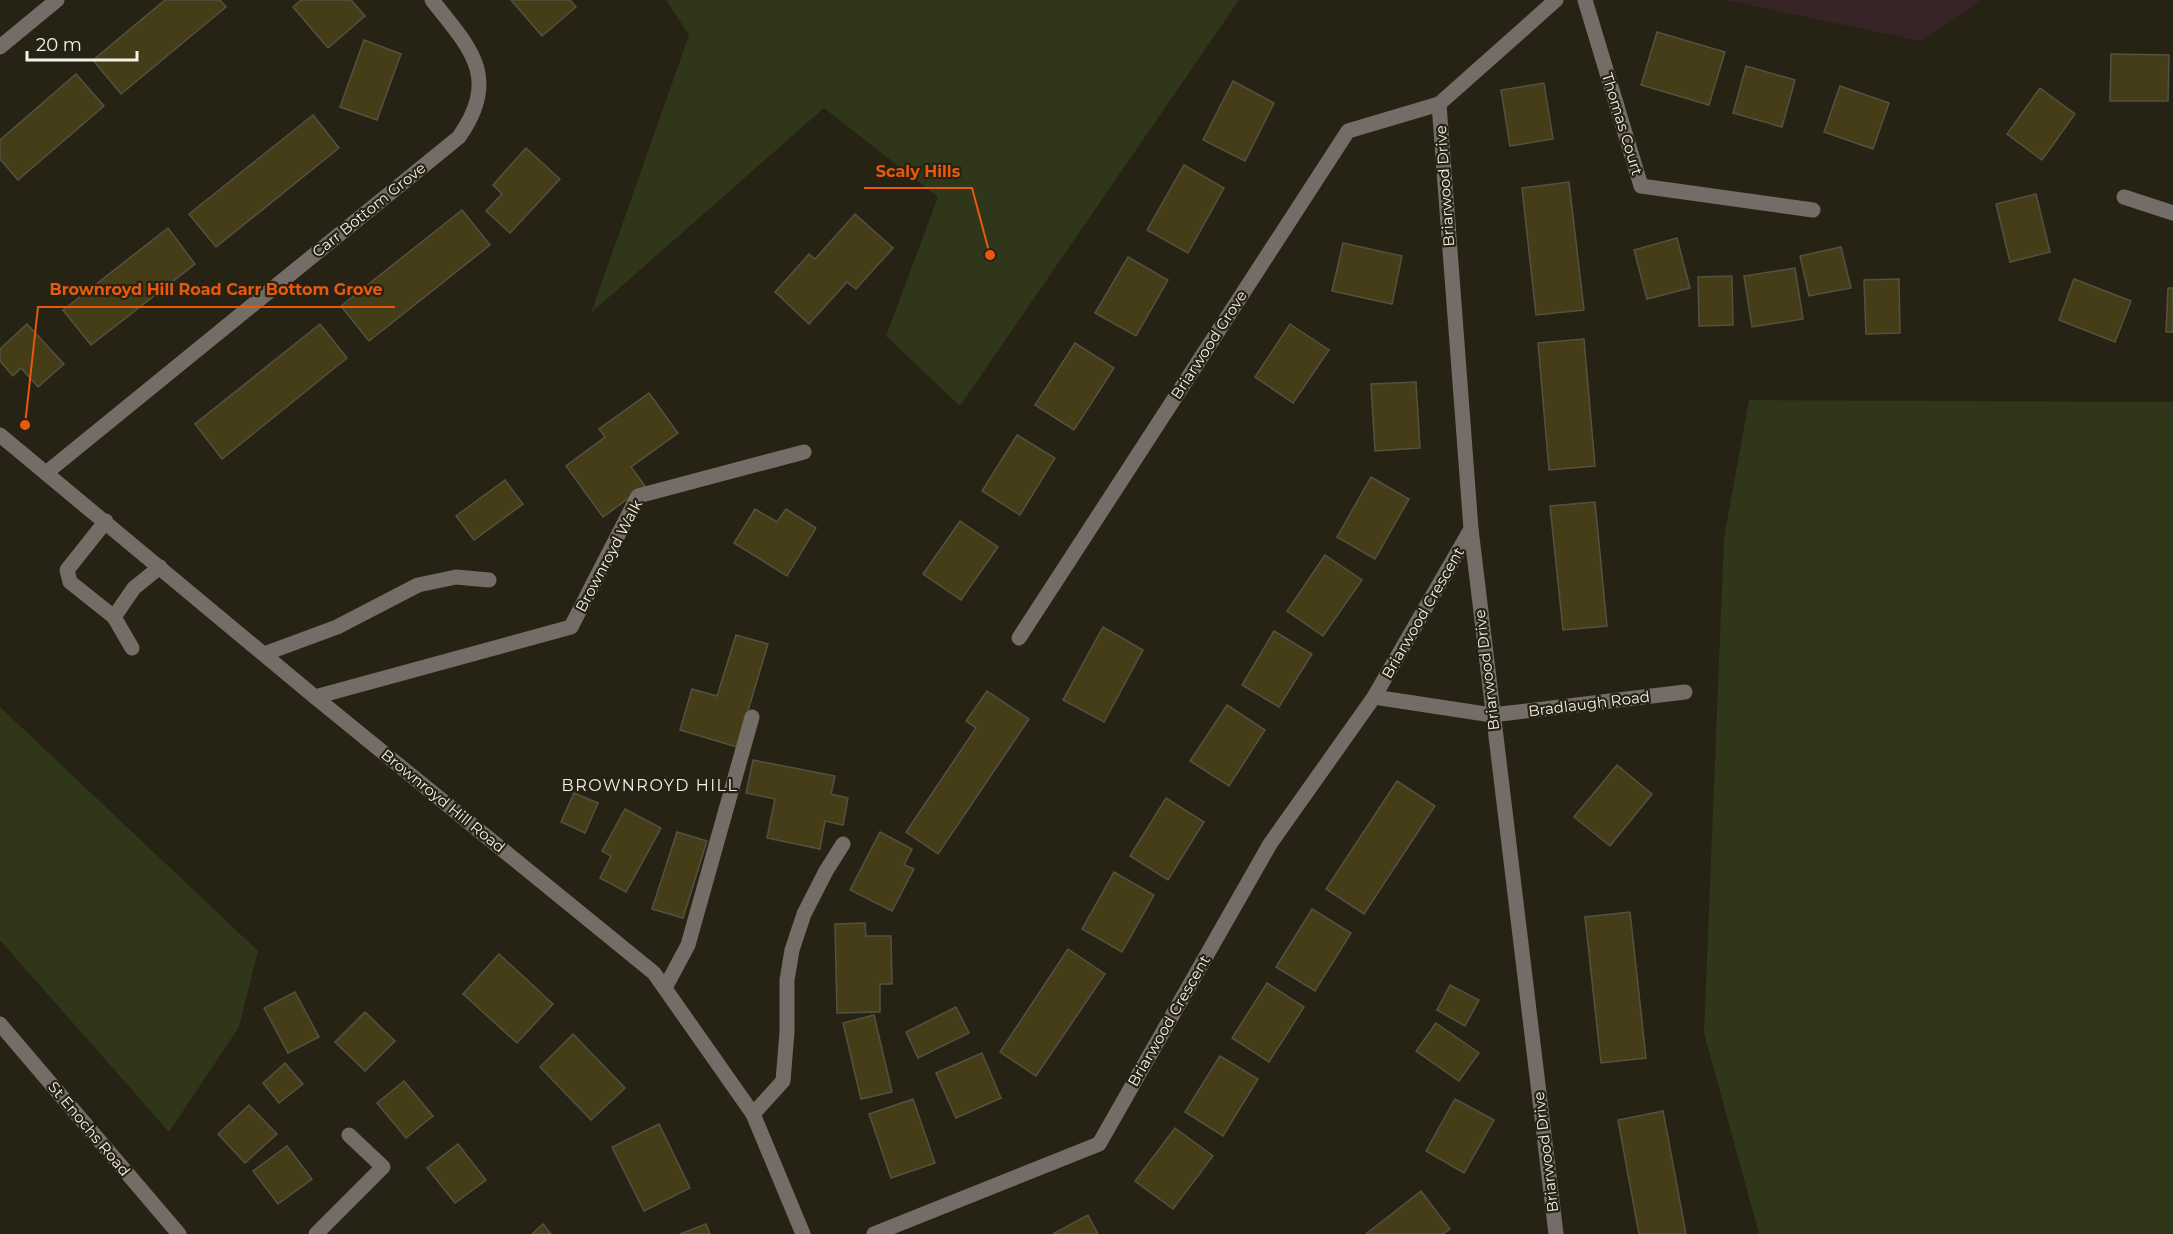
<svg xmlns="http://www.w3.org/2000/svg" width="2173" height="1234" font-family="Montserrat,sans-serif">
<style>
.industrial{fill:#372427}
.green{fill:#2f361a}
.building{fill:#453d18;stroke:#555141;stroke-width:1.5}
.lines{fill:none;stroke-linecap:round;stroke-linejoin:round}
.service{stroke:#736c67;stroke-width:15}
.minor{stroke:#736c67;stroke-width:15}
.tertiary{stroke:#736c67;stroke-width:15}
.labels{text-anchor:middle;stroke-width:4.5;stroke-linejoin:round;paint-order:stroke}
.street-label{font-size:15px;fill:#f3f1e7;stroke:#272314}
.neighbourhood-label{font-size:16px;letter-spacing:1.5px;fill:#f3f1e7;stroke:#272314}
.leader{fill:none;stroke:#e8590c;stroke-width:2}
.callout-dot{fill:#e8590c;stroke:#272314;stroke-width:2}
.callout-label{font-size:16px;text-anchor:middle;font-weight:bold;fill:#e8590c;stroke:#272314;stroke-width:4.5;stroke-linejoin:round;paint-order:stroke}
</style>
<rect width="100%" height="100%" fill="#272314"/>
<path class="industrial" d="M1726,0H1981L1920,41Z"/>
<g class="green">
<path d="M666,0H1239L960,406L886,336L938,197L824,108L591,313L689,35Z"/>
<path d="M1749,400L2173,402V1234H1759L1704,1033L1724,538Z"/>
<path d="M0,707L258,951L239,1027L169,1132L0,940Z"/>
</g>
<g class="building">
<path d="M165,0H220L226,7L121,94L93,60Z"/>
<path d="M301,0H351L365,16L328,48L293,7Z"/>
<path d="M511,0H570L576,7L542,36Z"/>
<path d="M1657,32L1725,52L1709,105L1641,85Z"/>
<path d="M364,40L401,54L377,120L340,107Z"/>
<path d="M2111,54L2169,55L2168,101H2110Z"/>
<path d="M1746,66L1795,80L1782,127L1733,113Z"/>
<path d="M76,74L104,106L18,180L0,159V140Z"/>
<path d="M1233,81L1274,103L1245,161L1203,140Z"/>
<path d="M1544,83L1553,139L1510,146L1501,90Z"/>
<path d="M1840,86L1889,103L1873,149L1824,132Z"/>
<path d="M2040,88L2075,114L2042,160L2007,134Z"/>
<path d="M313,115L339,148L216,247L189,214Z"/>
<path d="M526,148L560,179L510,233L486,211L502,194L493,185Z"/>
<path d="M1184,165L1224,188L1188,253L1147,230Z"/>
<path d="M1569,182L1584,310L1536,315L1522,188Z"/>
<path d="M2036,194L2050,252L2010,262L1996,204Z"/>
<path d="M462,210L490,245L369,341L341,306Z"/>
<path d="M855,214L893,248L856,289L847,282L809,324L775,292L809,254L815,259Z"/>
<path d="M168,228L195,264L91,345L63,310Z"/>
<path d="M1677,238L1690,288L1647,299L1634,250Z"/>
<path d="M1343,243L1402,256L1392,304L1332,291Z"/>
<path d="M1841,247L1851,288L1809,296L1800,256Z"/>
<path d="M1128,257L1168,280L1136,336L1095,313Z"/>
<path d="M1795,268L1803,319L1752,327L1744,276Z"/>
<path d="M1732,276L1733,325L1699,326L1698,277Z"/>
<path d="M1899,279L1900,333L1866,334L1864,280Z"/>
<path d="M2074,279L2131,301L2115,342L2059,320Z"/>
<path d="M2168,288H2173V332H2166Z"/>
<path d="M27,324L64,364L38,387L21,368L13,376L0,361V349Z"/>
<path d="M320,324L347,358L222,459L195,424Z"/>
<path d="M1290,324L1329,350L1293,403L1255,377Z"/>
<path d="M1584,339L1595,466L1549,470L1538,343Z"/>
<path d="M1075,343L1114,368L1074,430L1035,405Z"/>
<path d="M1416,382L1420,448L1375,451L1371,384Z"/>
<path d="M649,393L678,433L631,467L645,486L603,517L566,466L605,437L599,429Z"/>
<path d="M1017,435L1055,458L1020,515L982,491Z"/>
<path d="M1371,477L1409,499L1375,559L1337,537Z"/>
<path d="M505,480L523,504L474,540L456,516Z"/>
<path d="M1595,502L1607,626L1563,630L1550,506Z"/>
<path d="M755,509L777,522L786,509L816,528L787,576L734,543Z"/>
<path d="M960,521L998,547L961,600L923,574Z"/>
<path d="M1325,555L1362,580L1323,636L1287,611Z"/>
<path d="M1103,627L1143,650L1104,722L1063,700Z"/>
<path d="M1274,631L1312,654L1279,707L1242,685Z"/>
<path d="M736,635L768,644L737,747L680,730L692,689L717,696Z"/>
<path d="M987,691L1029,719L938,854L906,832L976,728L966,721Z"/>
<path d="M1227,705L1265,730L1229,786L1190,761Z"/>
<path d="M753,760L835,776L831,794L848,798L843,825L825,821L820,849L767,838L775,799L746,793Z"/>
<path d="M1617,765L1652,794L1610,846L1574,817Z"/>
<path d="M1397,781L1435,806L1364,914L1326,889Z"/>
<path d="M574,793L598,803L585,833L561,822Z"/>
<path d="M1166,798L1204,822L1168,880L1130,856Z"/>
<path d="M625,809L661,828L626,892L600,878L611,856L602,851Z"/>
<path d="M677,832L707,841L683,918L652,909Z"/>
<path d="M880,832L912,849L904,865L914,869L892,911L850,890Z"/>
<path d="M1114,872L1154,895L1122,952L1082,929Z"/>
<path d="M1312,909L1351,933L1315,991L1276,967Z"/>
<path d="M1630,912L1646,1058L1601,1063L1585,917Z"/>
<path d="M865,923L866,936H891L892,984H880V1012L837,1013L835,924Z"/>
<path d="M1068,949L1105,974L1036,1076L1000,1052Z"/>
<path d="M499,954L553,1004L517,1043L463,994Z"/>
<path d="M1267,983L1304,1007L1269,1062L1232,1038Z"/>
<path d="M1450,985L1479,1000L1465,1026L1437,1010Z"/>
<path d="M295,992L319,1037L288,1053L264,1008Z"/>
<path d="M956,1007L969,1033L918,1058L906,1032Z"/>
<path d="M365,1012L395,1041L365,1071L335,1042Z"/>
<path d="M874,1015L892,1092L861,1099L843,1023Z"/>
<path d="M1436,1023L1479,1053L1459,1081L1416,1051Z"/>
<path d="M573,1034L625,1088L591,1120L540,1067Z"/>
<path d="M982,1053L1001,1098L956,1118L936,1073Z"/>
<path d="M1220,1056L1258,1079L1223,1136L1185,1112Z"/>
<path d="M285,1063L303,1084L279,1103L263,1083Z"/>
<path d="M404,1081L433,1116L406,1138L377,1103Z"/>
<path d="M913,1099L935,1163L891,1178L869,1114Z"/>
<path d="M1455,1099L1494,1120L1464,1173L1426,1151Z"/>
<path d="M249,1105L277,1134L245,1163L218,1134Z"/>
<path d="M1663,1111L1686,1234H1639L1618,1120Z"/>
<path d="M659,1124L690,1188L644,1211L612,1147Z"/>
<path d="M1175,1128L1213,1156L1173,1209L1135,1181Z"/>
<path d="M458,1144L486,1180L455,1203L427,1168Z"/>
<path d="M287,1146L312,1179L278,1204L253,1171Z"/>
<path d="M1421,1191L1450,1229L1443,1234H1366Z"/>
<path d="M1088,1215L1098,1234H1053Z"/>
<path d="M543,1224L551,1234H532Z"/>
<path d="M706,1224L710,1234H680Z"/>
</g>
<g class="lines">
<g class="service">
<path d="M106,521L67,570L70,582L114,617"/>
<path d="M132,648L114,617L134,588L160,567"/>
<path d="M264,654L337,627L418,585L456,577L489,580"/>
<path d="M1492,715L1685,692"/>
<path d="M665,988L688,945L752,717"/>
<path d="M753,1114L783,1081L787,1032V980L792,950L804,914L826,871L843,844"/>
</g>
<g class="minor">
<path d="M1585,0L1641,186L1813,210"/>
<path d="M0,47L57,0"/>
<path d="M1439,104L1471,529L1556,1234"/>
<path d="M2124,197L2173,213"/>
<path d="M0,435L315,697L654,973L753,1114L803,1234"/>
<path d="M46,473L459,137C501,77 470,48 432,0"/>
<path d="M1019,638L1348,131L1439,104L1556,0"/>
<path d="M315,697L571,627L638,496L804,452"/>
<path d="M1374,697L1492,715"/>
<path d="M316,1234L383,1167L349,1135"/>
<path d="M874,1234L1099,1144L1270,844L1374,697L1471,529"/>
</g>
<path class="tertiary" d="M0,1024L179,1234"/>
</g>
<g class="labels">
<g class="street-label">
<text transform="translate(1622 124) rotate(73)" y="5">Thomas Court</text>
<text transform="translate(1445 186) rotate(-94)" y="5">Briarwood Drive</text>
<text transform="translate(369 210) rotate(-39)" y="5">Carr Bottom Grove</text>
<text transform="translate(1209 345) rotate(-57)" y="5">Briarwood Grove</text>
<text transform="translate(609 556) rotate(-62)" y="5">Brownroyd Walk</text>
<text transform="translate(1423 613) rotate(-60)" y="5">Briarwood Crescent</text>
<text transform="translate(1487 670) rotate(-97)" y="5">Briarwood Drive</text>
<text transform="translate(1589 704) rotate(-7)" y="5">Bradlaugh Road</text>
<text transform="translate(443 801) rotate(39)" y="5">Brownroyd Hill Road</text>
<text transform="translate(1169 1021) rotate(-60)" y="5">Briarwood Crescent</text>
<text transform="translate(89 1129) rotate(50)" y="5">St Enochs Road</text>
<text transform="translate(1546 1152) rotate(-97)" y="5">Briarwood Drive</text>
</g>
<g class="neighbourhood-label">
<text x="650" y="791">BROWNROYD HILL</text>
</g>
</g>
<path class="leader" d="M990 255L972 188H864M25 425L38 307H395"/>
<g class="callout-dot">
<circle cx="990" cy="255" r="6"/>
<circle cx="25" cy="425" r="6"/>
</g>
<g class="callout-label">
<text x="918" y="177">Scaly Hills</text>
<text x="216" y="295">Brownroyd Hill Road Carr Bottom Grove</text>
</g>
<path d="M27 51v9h110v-9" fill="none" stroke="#f3f1e7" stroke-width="3"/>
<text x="36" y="51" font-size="18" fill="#f3f1e7" stroke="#272314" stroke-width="4.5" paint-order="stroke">20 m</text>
</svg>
